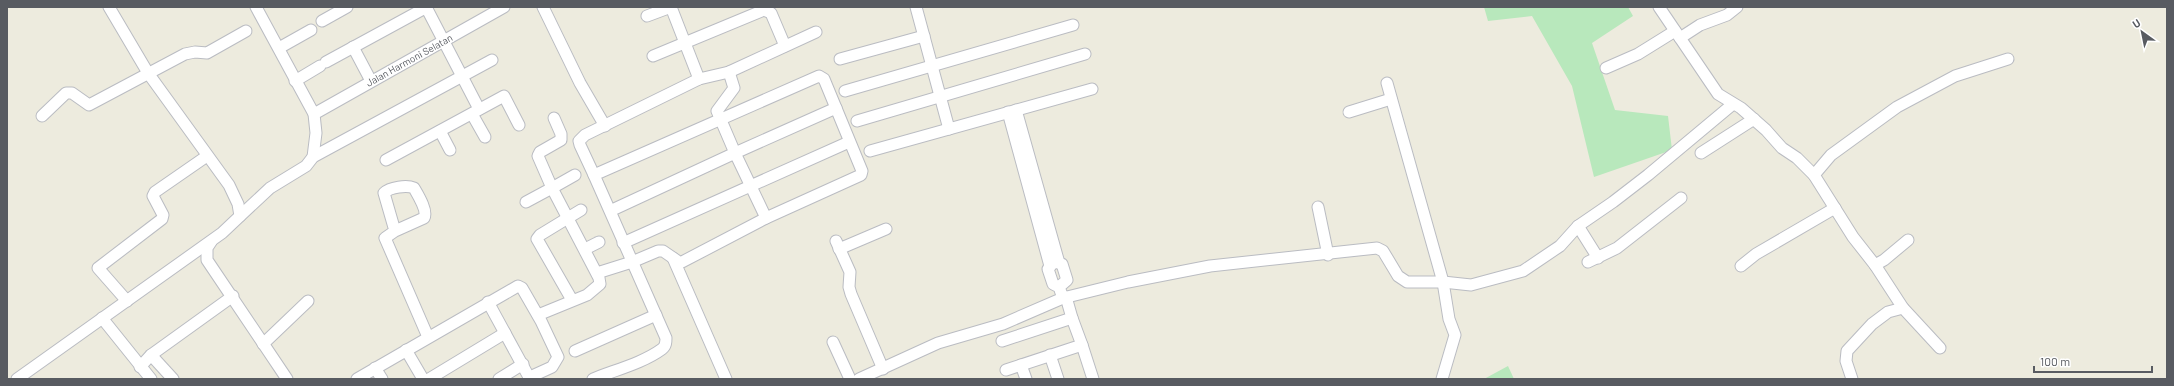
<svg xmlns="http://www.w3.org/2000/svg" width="2174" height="386" font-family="Barlow,sans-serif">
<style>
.green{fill:#b8e8bc}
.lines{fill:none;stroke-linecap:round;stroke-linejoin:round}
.minor-casing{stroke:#babcc2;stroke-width:13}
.minor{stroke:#fff;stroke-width:11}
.labels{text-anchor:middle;stroke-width:3;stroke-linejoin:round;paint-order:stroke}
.street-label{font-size:10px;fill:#585b61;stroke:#fff}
</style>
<rect width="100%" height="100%" fill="#edebde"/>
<g class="green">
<path d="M1484,7H1628L1633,16L1592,43L1615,110L1668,116L1672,150L1594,177L1572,86L1532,16L1488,21Z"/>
<path d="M1508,366L1514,379H1484Z"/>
</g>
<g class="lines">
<g class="minor-casing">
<g id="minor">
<path d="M256,7L314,114L316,133L313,157"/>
<path d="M426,7L479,109"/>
<path d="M543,7L580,83L605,126"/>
<path d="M671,7L699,79"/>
<path d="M916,7L949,129"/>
<path d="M1659,7L1718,94L1741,108L1766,130L1782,148L1797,158L1814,175L1853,237L1875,265L1903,308L1940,348"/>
<path d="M647,16L671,7"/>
<path d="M322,21L347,7"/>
<path d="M1680,38L1700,25L1727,15L1737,7"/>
<path d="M353,47L371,81"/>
<path d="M279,48L311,30"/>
<path d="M653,56L764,10L771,13L785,46"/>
<path d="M840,59L924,36"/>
<path d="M326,62L427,7"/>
<path d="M1606,68L1638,54L1675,31"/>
<path d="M729,72L734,88L717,111L735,153L836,108"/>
<path d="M295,81L320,66"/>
<path d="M1387,83L1443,282L1449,319L1455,335L1442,379"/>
<path d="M845,91L1073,25"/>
<path d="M1016,110L1059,263"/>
<path d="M1008,112L1050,266"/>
<path d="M1349,112L1391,99"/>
<path d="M314,114L504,7"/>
<path d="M472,114L485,137"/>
<path d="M42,116L66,93H72L89,105L185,54L195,52L207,53L246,31"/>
<path d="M857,121L1085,54"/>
<path d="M440,131L450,150"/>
<path d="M870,151L1092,89"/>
<path d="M1701,153L1754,119"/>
<path d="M386,160L504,96L519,125"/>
<path d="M594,175L580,145L579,141L585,135L699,79L729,72L816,32"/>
<path d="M1814,175L1831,155L1897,107L1955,76L2008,59"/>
<path d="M526,202L552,188L538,156L540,152L561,140V134L554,118"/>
<path d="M1318,207L1328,255"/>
<path d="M240,216L270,188L306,166L313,157L492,60"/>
<path d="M1578,226L1598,258"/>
<path d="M395,231L384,193C390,187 407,185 414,188C418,195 428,211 424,218L395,231L385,238L428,337"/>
<path d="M836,241L850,272L849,287L851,294L883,369"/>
<path d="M211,242L207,248V260L287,379"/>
<path d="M623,243L849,142"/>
<path d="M585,249L599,242"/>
<path d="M839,249L886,229"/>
<path d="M673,258L726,379"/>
<path d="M1588,262L1617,248L1681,198"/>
<path d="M1875,265L1884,260L1908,240"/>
<path d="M1741,266L1756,254L1835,208"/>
<path d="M597,273L632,262L658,251H663L679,262H682L766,218"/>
<path d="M1059,287L1067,280L1062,264L1054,262L1048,269L1053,284L1059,287L1063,298"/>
<path d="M572,300L537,239L540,235L581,210"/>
<path d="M127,301L98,268L162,219L163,215L153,196L155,192L207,156"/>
<path d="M488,302L530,379"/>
<path d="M538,315L587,295L600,284L599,278L552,188L575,175"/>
<path d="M102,318L151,379"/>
<path d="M1002,341L1072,318L1066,297"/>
<path d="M833,342L850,379"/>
<path d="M263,344L308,301"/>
<path d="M1082,345L1093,379"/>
<path d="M406,350L423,379"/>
<path d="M575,351L656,315"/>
<path d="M151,355L173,379"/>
<path d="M1050,355L1058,379"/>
<path d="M1021,365L1026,379"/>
<path d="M140,367L151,355L233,296"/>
<path d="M375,368L382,379"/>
<path d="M1006,370L1082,345L1072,318"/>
<path d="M17,379L222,233L240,216L238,204L229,185L148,73L109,7"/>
<path d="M357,379L518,286L522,288L541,321L558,357L552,367L530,377"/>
<path d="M429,379L505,333"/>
<path d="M499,379L523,364"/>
<path d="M593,379C615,370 643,363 662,349C666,346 666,342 666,338L594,175L819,76L824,79L862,171L861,175L766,218L735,153L610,211"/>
<path d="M859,379L938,343L1003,324L1063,298L1128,282L1210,266L1377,248L1383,251L1398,276L1407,282H1443L1471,285L1523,271L1560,246L1578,226L1613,202L1648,175L1733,104"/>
<path d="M1852,379L1846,361L1847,351L1872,324L1888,312L1903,308"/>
</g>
</g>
<use href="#minor" class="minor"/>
</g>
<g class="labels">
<g class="street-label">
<text transform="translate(409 60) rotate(-29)" y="4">Jalan Harmoni Selatan</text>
</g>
</g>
<rect width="2174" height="386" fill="none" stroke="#585b61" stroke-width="16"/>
<g transform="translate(2142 32) rotate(327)" stroke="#ffffff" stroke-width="3" paint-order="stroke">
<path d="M0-3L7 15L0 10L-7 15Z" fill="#585b61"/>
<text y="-6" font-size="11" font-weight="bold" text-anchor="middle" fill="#585b61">U</text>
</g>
<path d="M2034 366v6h118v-6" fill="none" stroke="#585b61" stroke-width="2"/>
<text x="2040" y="366" font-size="12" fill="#585b61" stroke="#ffffff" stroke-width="3" paint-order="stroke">100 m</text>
</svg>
